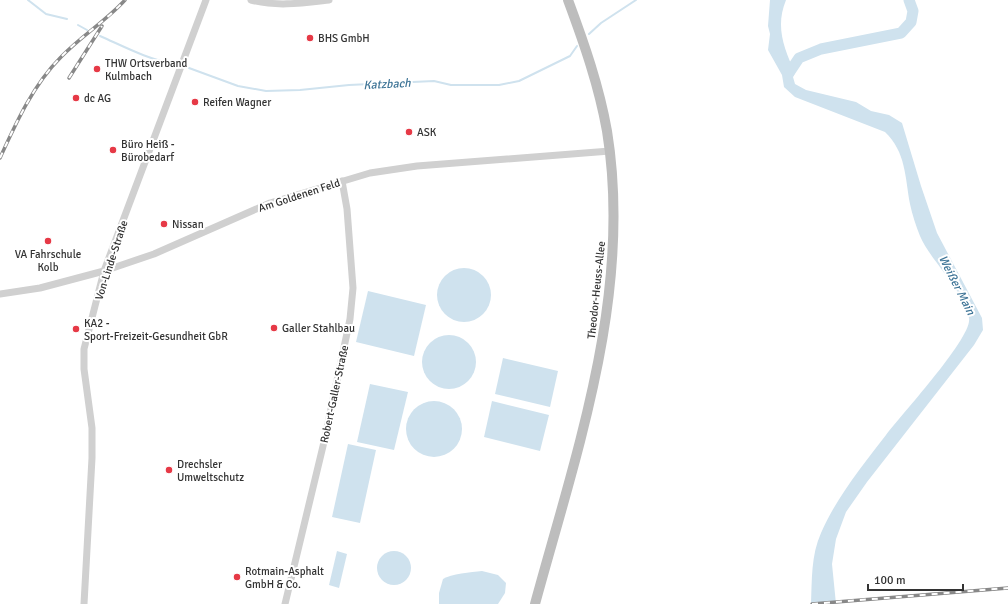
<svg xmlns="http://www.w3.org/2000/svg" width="1008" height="604" font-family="Signika,sans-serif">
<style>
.water{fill:#cfe2ee}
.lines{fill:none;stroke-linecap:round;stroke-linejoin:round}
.stream{stroke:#cfe2ee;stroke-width:2}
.river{stroke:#cfe2ee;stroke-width:11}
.street{stroke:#d0d0d0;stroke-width:7}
.secondary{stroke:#bdbdbd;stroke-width:10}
.rail-casing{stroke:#888;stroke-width:3.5}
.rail{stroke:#fff;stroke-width:2;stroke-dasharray:6;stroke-linecap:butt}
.poi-dot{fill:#e63946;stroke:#fff;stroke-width:1.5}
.labels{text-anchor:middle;stroke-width:4;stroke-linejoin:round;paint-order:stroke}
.poi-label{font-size:11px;fill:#333;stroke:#fff;text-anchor:start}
.street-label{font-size:11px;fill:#333;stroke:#fff}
.water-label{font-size:12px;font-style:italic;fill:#3f7597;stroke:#fff}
</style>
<rect width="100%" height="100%" fill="#fff"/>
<g class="water">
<path d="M770,0H786C775,27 784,48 795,73L793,77L795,84L806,90L856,102L871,111L889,115L902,123L921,186L937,233L982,318L983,330L974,345L867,482L846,512L836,539L832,564L836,604H811C812,580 811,555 821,533C836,498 863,465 886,435C900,416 973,337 969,318C965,292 930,260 920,236C916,226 912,214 910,204C905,177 906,152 885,132L795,97L784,87L782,75L768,50L770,34L768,26Z"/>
<circle cx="464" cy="295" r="27"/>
<path d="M368,291L426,305L414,356L356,342Z"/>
<circle cx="449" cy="362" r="27"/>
<path d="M503,358L558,371L550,407L495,394Z"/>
<path d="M370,384L408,392L394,450L357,442Z"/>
<path d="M492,401L549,415L540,451L484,437Z"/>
<circle cx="434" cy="429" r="28"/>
<path d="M348,444L376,450L360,523L332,517Z"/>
<circle cx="394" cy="568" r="17"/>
<path d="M337,551L347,554L339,588L329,585Z"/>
<path d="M482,571L498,575L506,583L505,593L498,604H439V593L443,579C451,574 471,572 482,571Z"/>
</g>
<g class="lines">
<g class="stream">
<path d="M28,0L46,14L67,19"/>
<path d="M78,25L87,30"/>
<path d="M589,34L601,23L636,0"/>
<path d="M100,36C125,47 147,59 174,64"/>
<path d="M189,68L238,86L266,91L300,90L349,85L434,81L451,85H499L519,81L570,56L577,46"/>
</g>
<path class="river" d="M789,73L799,58L821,49L901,33L911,22L913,11L909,0"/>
<g class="street">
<path d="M251,0C277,7 303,3 329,0"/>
<path d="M0,294L40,288L104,271L154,254L270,203L370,173L417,166L610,151"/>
<path d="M84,604L92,458V428L84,369V349L104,271L206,0"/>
<path d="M285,604L324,442L350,319L353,288L347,209L342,181"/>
</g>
<path class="secondary" d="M535,604C577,450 633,292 607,131C599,86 584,43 568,0"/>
<g class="rail-casing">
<g id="rail">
<path d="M69,78L102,26"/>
<path d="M0,158C16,123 33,85 61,57C81,36 106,21 125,0"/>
<path d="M812,604L1008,588"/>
</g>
</g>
<use href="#rail" class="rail"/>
</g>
<g class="poi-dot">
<circle cx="310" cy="38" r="4"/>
<circle cx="97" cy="69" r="4"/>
<circle cx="76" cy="98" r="4"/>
<circle cx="195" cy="102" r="4"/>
<circle cx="409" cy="132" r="4"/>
<circle cx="113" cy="150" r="4"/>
<circle cx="164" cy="224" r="4"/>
<circle cx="48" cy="241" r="4"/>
<circle cx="274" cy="328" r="4"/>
<circle cx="76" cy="329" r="4"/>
<circle cx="169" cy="470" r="4"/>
<circle cx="237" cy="577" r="4"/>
</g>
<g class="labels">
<g class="poi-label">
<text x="318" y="42">BHS GmbH</text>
<text x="105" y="67">THW Ortsverband<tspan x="105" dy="13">Kulmbach</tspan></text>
<text x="84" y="102">dc AG</text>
<text x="203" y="106">Reifen Wagner</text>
<text x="417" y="136">ASK</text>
<text x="121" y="148">Büro Heiß -<tspan x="121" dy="13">Bürobedarf</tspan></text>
<text x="172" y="228">Nissan</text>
<text x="48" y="258" text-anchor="middle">VA Fahrschule<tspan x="48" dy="13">Kolb</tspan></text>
<text x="84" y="327">KA2 -<tspan x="84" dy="13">Sport-Freizeit-Gesundheit GbR</tspan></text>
<text x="282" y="332">Galler Stahlbau</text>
<text x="177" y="468">Drechsler<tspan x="177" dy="13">Umweltschutz</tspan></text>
<text x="245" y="575">Rotmain-Asphalt<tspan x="245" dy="13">GmbH &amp; Co.</tspan></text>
</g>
<g class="street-label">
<text transform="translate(299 195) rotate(-18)" y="4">Am Goldenen Feld</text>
<text transform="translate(111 260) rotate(-72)" y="4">Von-Linde-Straße</text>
<text transform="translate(596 290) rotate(-84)" y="4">Theodor-Heuss-Allee</text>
<text transform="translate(334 394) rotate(-78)" y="4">Robert-Galler-Straße</text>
</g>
<g class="water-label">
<text transform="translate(387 84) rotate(-3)" y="4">Katzbach</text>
<text transform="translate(957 285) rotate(63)" y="4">Weißer Main</text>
</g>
</g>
<path d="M868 584v6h95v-6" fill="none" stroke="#333333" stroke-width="2"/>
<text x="874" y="584" font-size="12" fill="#333333" stroke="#ffffff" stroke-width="3" paint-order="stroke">100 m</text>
</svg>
